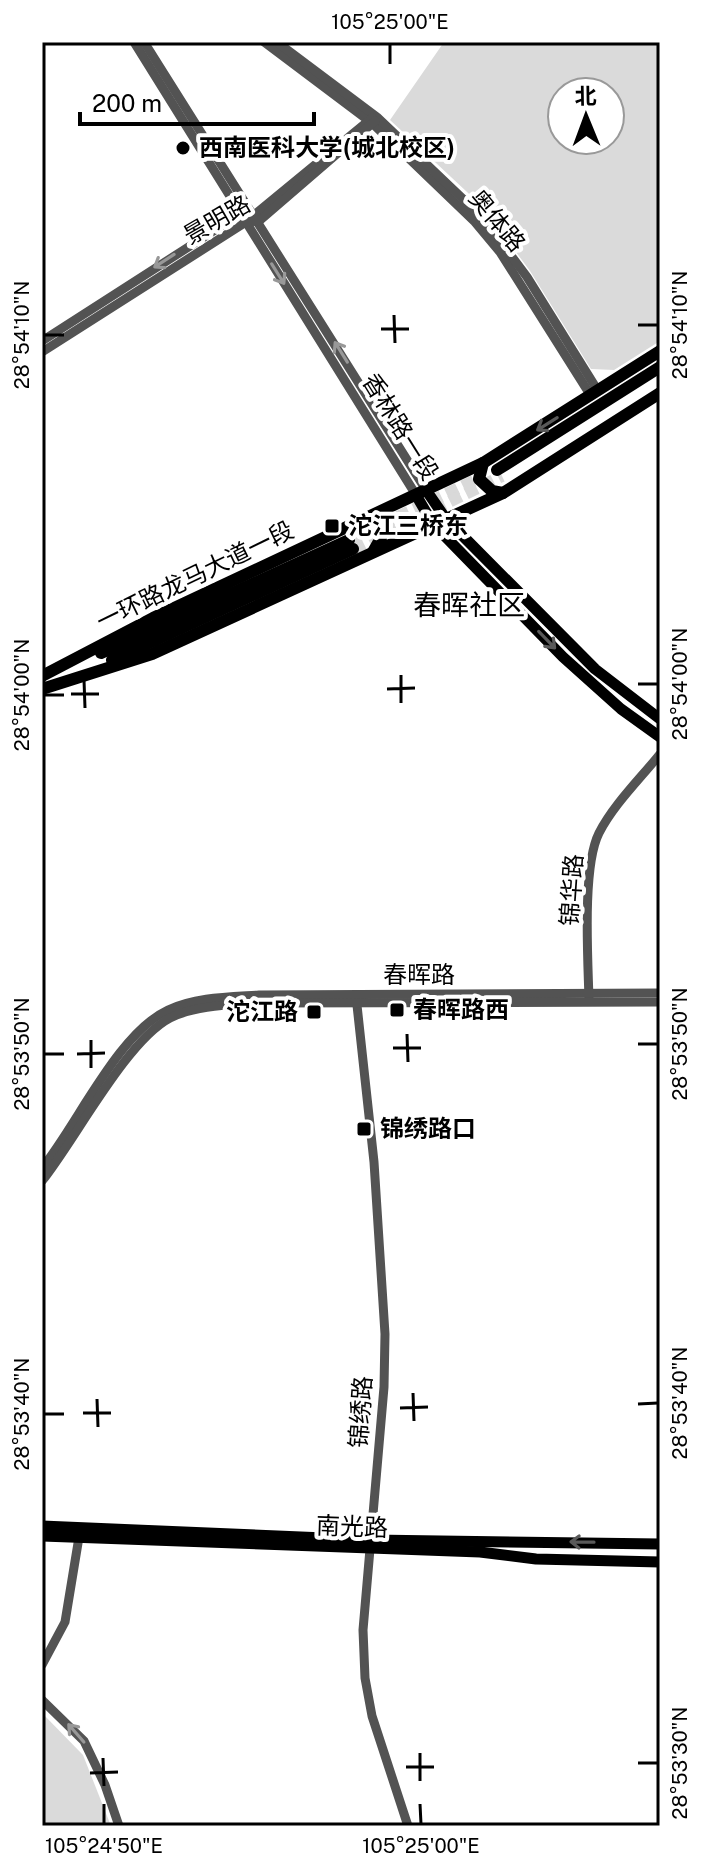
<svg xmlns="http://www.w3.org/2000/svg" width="702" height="1868" font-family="'Public Sans','Noto Sans SC',sans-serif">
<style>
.green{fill:#dadada;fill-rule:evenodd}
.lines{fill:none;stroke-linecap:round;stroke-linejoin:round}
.highway-tunnel{stroke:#d9d9d9;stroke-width:12;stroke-dasharray:12 6;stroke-linecap:butt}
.minor{stroke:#535353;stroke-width:9}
.major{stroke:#000;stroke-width:11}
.highway{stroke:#000;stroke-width:12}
.oneway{stroke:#989898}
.oneway2{stroke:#595959}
.ticks{fill:none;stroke:#000;stroke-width:3}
.poi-dot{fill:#000;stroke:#fff;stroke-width:3}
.labels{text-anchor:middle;stroke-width:8;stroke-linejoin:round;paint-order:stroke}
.poi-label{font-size:24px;font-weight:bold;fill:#000;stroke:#fff;text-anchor:start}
.street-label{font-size:24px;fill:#000;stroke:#fff}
.quarter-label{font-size:28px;fill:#000;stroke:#fff}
.neatline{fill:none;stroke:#000;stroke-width:3}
.ticks-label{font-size:20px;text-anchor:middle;fill:#000}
</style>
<rect width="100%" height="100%" fill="#fff"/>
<g class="green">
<path d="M444,42H660V341L614,370L591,369L530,271L482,206L390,120ZM610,92V140H562V92Z"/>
<path d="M42,1713L83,1755L111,1826H42Z"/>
</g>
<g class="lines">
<g class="highway-tunnel">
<path d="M349,540L480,478"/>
<path d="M353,549L502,476"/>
</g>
<g class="minor">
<path d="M134,42L416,495"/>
<path d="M144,42L426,490"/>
<path d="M264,42L373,124L475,222L500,252L591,396"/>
<path d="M277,42L377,117L483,218L527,277L598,391"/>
<path d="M254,215L372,118"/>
<path d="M42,341L243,212"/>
<path d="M42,352L246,222L259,221L375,121"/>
<path d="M356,996L374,1162L385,1334L384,1387L363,1630L365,1678L372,1716L408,1826"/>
<path d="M589,1000C588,959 582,867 599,833C614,804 640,779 660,754"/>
<path d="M42,1168C77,1125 118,1033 168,1010C196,997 228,997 259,995L660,993"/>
<path d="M42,1181C75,1140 126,1041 170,1018C196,1005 231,1005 260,1003L660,1002"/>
<path d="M42,1665L65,1622L80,1531"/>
<path d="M42,1700L84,1741L105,1785L119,1826"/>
</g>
<g class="major">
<path d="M426,490L446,519L595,669L660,719"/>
<path d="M416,495L433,524L563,657L621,709L660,737"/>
<path d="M42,1526L372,1540L660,1544"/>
<path d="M42,1536L480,1552L536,1559L660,1562"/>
</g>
<g class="highway">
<path d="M483,463L479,479L492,491L503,493"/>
<path d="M497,470L660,367"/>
<path d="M360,523L373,526L381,538L373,552"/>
<path d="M101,653L349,540"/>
<path d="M112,660L353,549"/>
<path d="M42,676L153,618L483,463L660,351"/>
<path d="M42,689L152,654L503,493L660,393"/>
</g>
</g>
<defs><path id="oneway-shaft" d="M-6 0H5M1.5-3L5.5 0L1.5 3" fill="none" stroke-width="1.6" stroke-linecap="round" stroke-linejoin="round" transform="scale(2)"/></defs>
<g class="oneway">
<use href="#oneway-shaft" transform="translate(164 261) rotate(147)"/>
<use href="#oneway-shaft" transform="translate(278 274) rotate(58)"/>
<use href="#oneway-shaft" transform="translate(341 352) rotate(-122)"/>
<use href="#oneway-shaft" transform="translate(76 1733) rotate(-131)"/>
</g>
<g class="oneway2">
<use href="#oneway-shaft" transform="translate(547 424) rotate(148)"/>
<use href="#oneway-shaft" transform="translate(547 640) rotate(46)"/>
<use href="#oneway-shaft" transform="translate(582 1542) rotate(-179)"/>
</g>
<path class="ticks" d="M390,44V64M394,315L395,343M638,325H658M381,329H409M44,335H64M401,675V703M84,680L85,708M638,684H658M387,689L415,688M71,694H99M44,695H64M407,1034L408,1062M91,1040V1068M638,1044H658M393,1048H421M44,1054H64M77,1054L105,1053M413,1393L414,1421M97,1399L98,1427M638,1404L658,1403M400,1408L428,1407M83,1413H111M44,1414H64M420,1753V1781M103,1758L104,1786M638,1763H658M406,1767H434M90,1773L118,1772M104,1804V1824M420,1804L421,1824"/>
<g class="poi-dot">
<circle cx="183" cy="148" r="8"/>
<rect x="324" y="518" width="16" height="16" rx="4"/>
<rect x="389" y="1002" width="16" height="16" rx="4"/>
<rect x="306" y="1004" width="16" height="16" rx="4"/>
<rect x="356" y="1121" width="16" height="16" rx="4"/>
</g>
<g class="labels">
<g class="poi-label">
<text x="199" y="156">西南医科大学(城北校区)</text>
<text x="348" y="534">沱江三桥东</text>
<text x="413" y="1018">春晖路西</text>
<text x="298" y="1020" text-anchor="end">沱江路</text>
<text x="380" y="1137">锦绣路口</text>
</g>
<g class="street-label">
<text transform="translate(217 220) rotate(-30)" y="8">景明路</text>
<text transform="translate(497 221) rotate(50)" y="8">奥体路</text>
<text transform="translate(400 427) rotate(58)" y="8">香林路一段</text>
<text transform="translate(195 576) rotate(-26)" y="8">一环路龙马大道一段</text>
<text transform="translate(572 890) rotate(-86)" y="8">锦华路</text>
<text x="419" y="983">春晖路</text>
<text transform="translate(361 1412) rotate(-86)" y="8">锦绣路</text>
<text transform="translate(352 1527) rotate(2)" y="8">南光路</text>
</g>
<g class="quarter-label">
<text x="469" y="615">春晖社区</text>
</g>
</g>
<rect width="702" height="1868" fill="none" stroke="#ffffff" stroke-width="88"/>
<g transform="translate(586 116) rotate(359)"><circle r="38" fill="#ffffff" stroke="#999999" stroke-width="2"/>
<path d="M0-6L14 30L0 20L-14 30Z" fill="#000000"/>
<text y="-12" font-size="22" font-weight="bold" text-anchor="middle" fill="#000000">北</text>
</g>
<path d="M80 112v12h234v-12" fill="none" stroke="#000000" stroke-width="4"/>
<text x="92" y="112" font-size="24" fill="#000000" stroke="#ffffff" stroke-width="6" paint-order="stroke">200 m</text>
<rect x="44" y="44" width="614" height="1780" class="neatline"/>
<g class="ticks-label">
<text x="390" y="29">105°25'00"E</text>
<text transform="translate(680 325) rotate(-90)" y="7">28°54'10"N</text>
<text transform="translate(22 335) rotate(-90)" y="7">28°54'10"N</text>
<text transform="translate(680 684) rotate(-90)" y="7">28°54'00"N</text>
<text transform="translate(22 695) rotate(-90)" y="7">28°54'00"N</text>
<text transform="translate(680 1044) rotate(-90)" y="7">28°53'50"N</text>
<text transform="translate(22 1054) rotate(-90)" y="7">28°53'50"N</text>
<text transform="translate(680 1403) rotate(-90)" y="7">28°53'40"N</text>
<text transform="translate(22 1414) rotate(-90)" y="7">28°53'40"N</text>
<text transform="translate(680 1763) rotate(-90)" y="7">28°53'30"N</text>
<text x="104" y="1853">105°24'50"E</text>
<text x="421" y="1853">105°25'00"E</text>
</g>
</svg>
